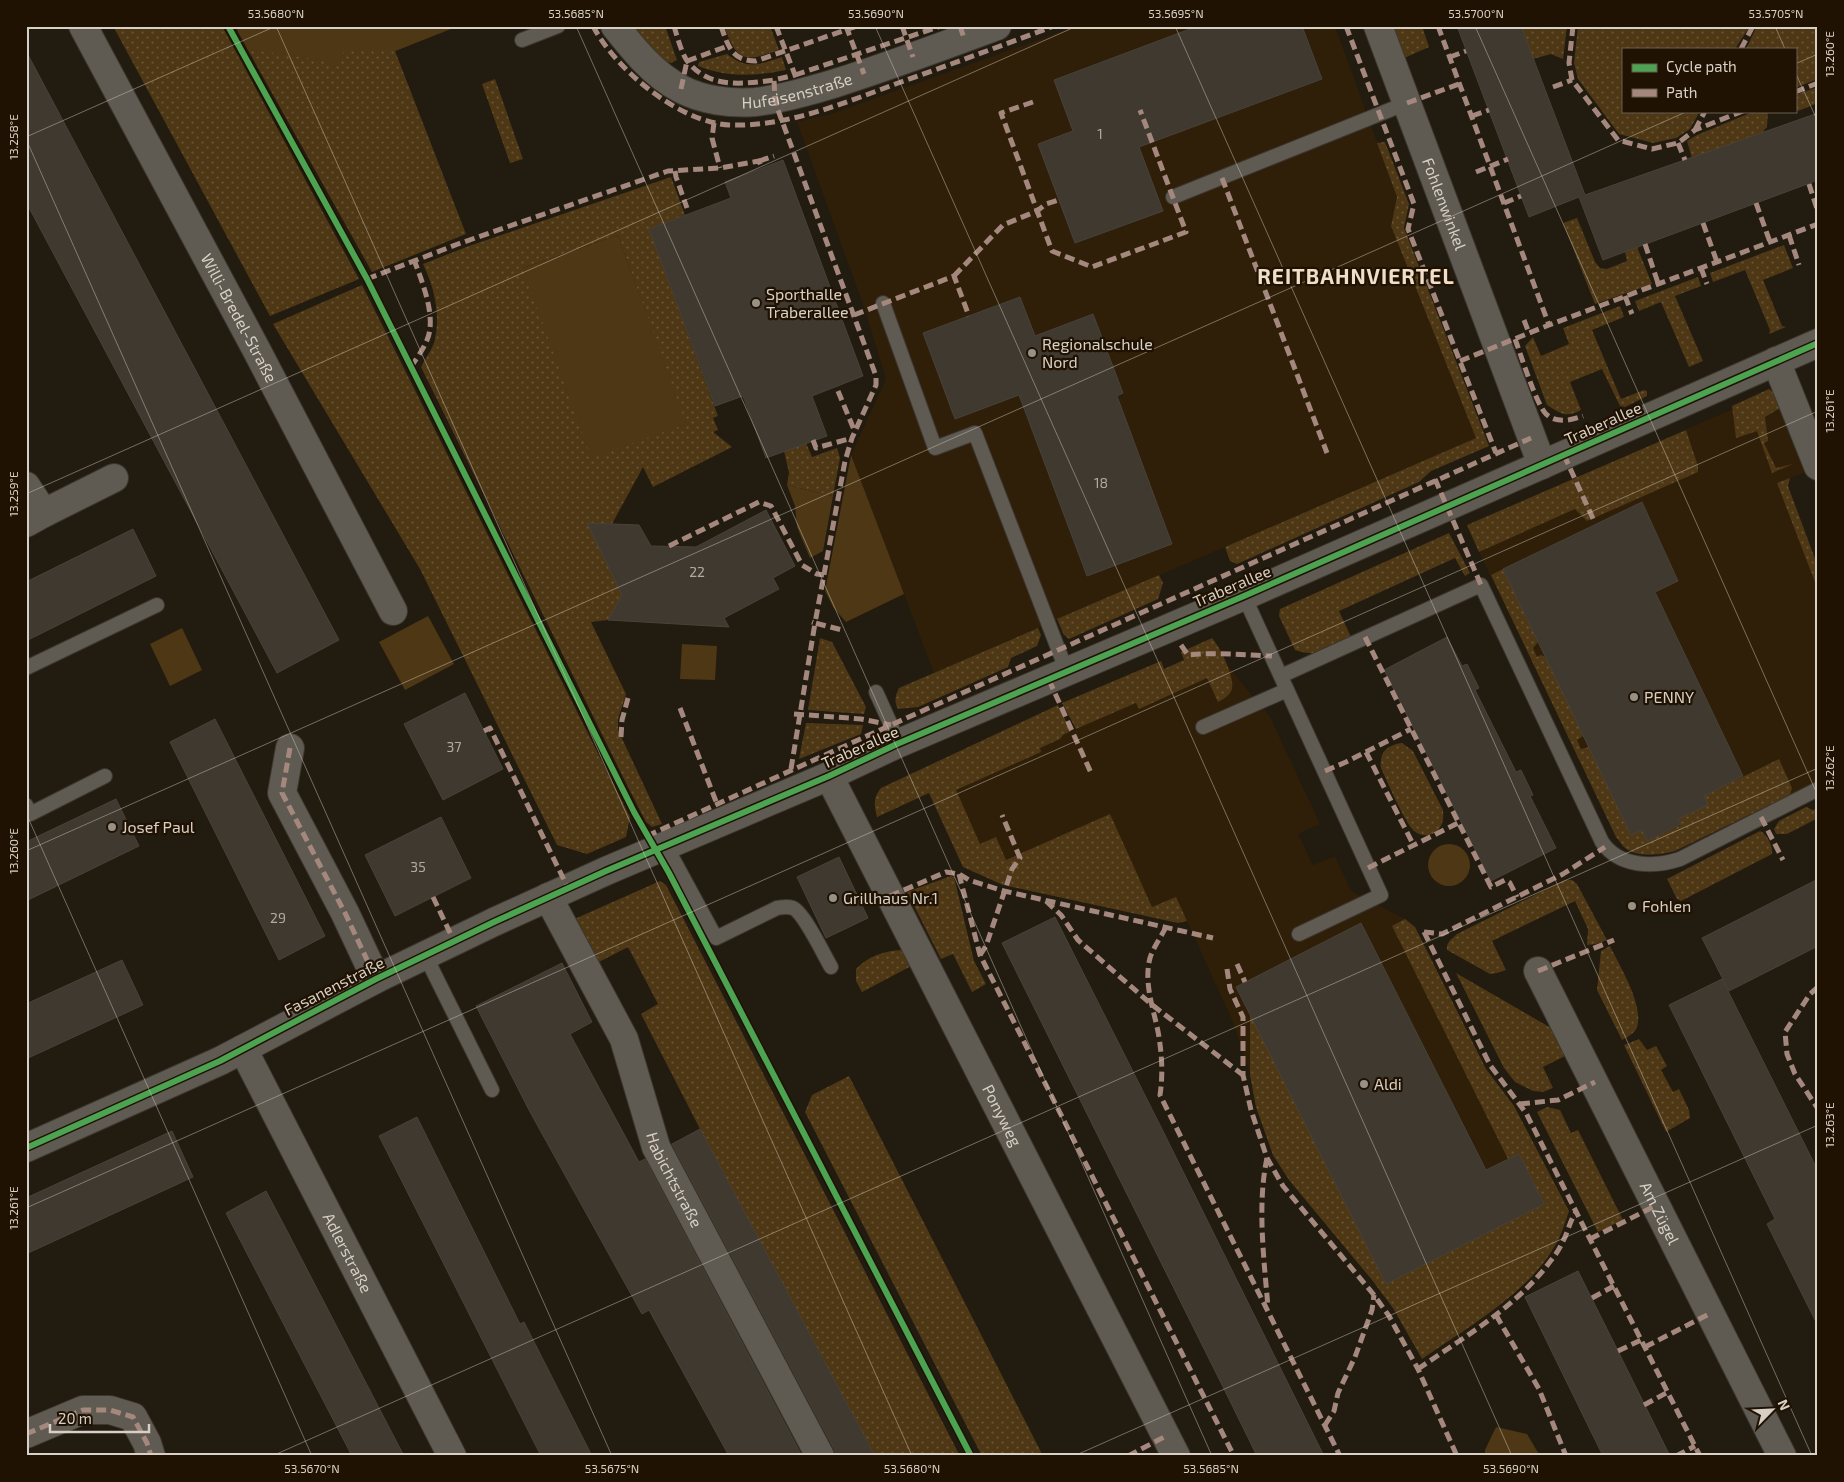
<svg xmlns="http://www.w3.org/2000/svg" width="1844" height="1482" font-family="'Exo 2',sans-serif">
<style>
.built{fill:#2f1f08}
.grass{fill:url(#grass-dots);fill-rule:evenodd}
.park{fill:#4e3714}
.building{fill:#3f3930;stroke:#484239}
.lines{fill:none;stroke-linecap:round;stroke-linejoin:round}
.service-casing{stroke:#3c372f;stroke-width:16}
.minor-casing{stroke:#3c372f;stroke-width:30}
.service{stroke:#5f5a52;stroke-width:14}
.minor{stroke:#5f5a52;stroke-width:28}
.quiet{stroke:#a5887d;stroke-width:5;stroke-dasharray:10 5;stroke-linecap:butt}
.cycleway-casing{stroke:#1f1202;stroke-width:9}
.cycleway{stroke:#4ca352;stroke-width:6}
.ticks{fill:none;stroke:#d9d0c5;stroke-width:1;stroke-opacity:0.45}
.poi-dot{fill:#999186;stroke:#1f1202;stroke-width:2}
.labels{text-anchor:middle;stroke-width:4.5;stroke-linejoin:round;paint-order:stroke}
.number-label{font-size:14px;fill:#b2aaa0}
.street-label{font-size:16px;fill:#d9d0c5;stroke:#1f1202}
.poi-label{font-size:16px;fill:#d9d0c5;stroke:#1f1202;text-anchor:start}
.district-label{font-size:21px;font-weight:bold;letter-spacing:1px;fill:#f0dec7;stroke:#1f1202}
.neatline{fill:none;stroke:#d9d0c5;stroke-width:2}
.ticks-label{font-size:12px;text-anchor:middle;fill:#d9d0c5}
</style>
<defs>
<pattern id="grass-dots" width="8" height="8" patternUnits="userSpaceOnUse" patternTransform="scale(1.25)"><rect width="8" height="8" fill="#4e3714"/><path d="M2 2h.1M6 6h.1" fill="none" stroke="#675335" stroke-width="1.8" stroke-linecap="round"/></pattern>
</defs>
<rect width="100%" height="100%" fill="#221b10"/>
<g class="built">
<path d="M1077,26H1335L1397,197L1391,226L1476,438L934,673L851,455L886,379L865,310L797,122L831,114Z"/>
<path d="M1776,390L1806,472L1790,478L1788,486L1818,567V781L1675,851L1658,855L1633,852L1624,847L1616,837L1479,552L1575,509L1560,485Z"/>
<path d="M1226,664L1270,717L1320,824L1298,834L1313,865L1335,856L1351,891L1405,919L1415,927L1486,1069L1514,1106L1569,1211L1557,1242L1546,1259L1528,1280L1493,1309L1422,1359L1393,1308L1372,1280L1289,1180L1273,1155L1256,1107L1250,1075L1233,1022L1187,921L1178,923L1003,885L963,867L929,793Z"/>
</g>
<g class="grass">
<path d="M113,26H222L359,279L270,316Z"/>
<path d="M239,26H458L395,51L466,234L372,272L238,32Z"/>
<path d="M633,26H665L677,60L671,63C658,60 641,37 633,26Z"/>
<path d="M724,26H770L779,50C744,62 738,63 724,26Z"/>
<path d="M1392,26H1422L1429,47L1404,58Z"/>
<path d="M1521,26H1567L1563,59L1551,54L1533,59Z"/>
<path d="M1578,26H1750L1735,49H1623V111H1700L1690,129L1676,138L1653,143L1619,134L1578,79L1574,63Z"/>
<path d="M1757,26H1818V79L1795,88V49H1746Z"/>
<path d="M727,54C748,70 758,65 782,57L786,70C756,76 728,78 698,66L699,62Z"/>
<path d="M495,79L523,159L510,163L482,84Z"/>
<path d="M1818,87V103L1798,111L1795,108V95Z"/>
<path d="M1755,111H1768L1767,127L1761,134L1692,158L1687,141L1697,135Z"/>
<path d="M1385,142L1409,204L1404,228L1489,446L1431,471L1419,482L1237,564L1230,561L1225,547L1476,438L1391,226L1397,197L1377,143Z"/>
<path d="M671,177L685,215L649,229L718,416L713,418L718,430L713,432L732,447L653,487L643,467L612,524L587,523L622,595L608,620L591,622L626,694L618,719V730L662,824L652,827L646,822L627,785L421,367C425,359 431,351 434,343C441,316 435,289 423,264L469,246ZM618,235L685,424L523,268Z"/>
<path d="M1577,218L1595,262L1600,268L1607,269L1627,261L1625,252L1637,247L1652,284L1595,304L1563,223Z"/>
<path d="M1784,245L1793,268L1763,280L1782,326L1786,327L1769,334L1770,330L1745,270L1713,282L1710,273Z"/>
<path d="M1698,277L1701,286L1675,296L1703,361L1689,367L1661,302L1639,311L1635,301Z"/>
<path d="M362,285L630,817L626,837L587,854L557,845L420,569L273,324Z"/>
<path d="M1620,306L1624,317L1592,330L1621,399L1644,390L1647,391V396L1625,407L1620,406L1602,369L1570,382L1581,410C1566,418 1561,414 1547,405L1525,346L1533,337L1541,356L1569,344L1563,328Z"/>
<path d="M1769,389L1778,396L1780,408L1765,417L1768,441L1764,443L1776,468L1793,464L1772,473L1757,431L1736,438L1732,406Z"/>
<path d="M1686,430L1698,466V472L1587,521L1575,509L1479,552L1467,525Z"/>
<path d="M806,443L812,457L837,448L840,458L833,496L787,485L789,473L784,451Z"/>
<path d="M1790,478L1788,486L1818,567V590L1777,483Z"/>
<path d="M1449,533L1470,573L1465,576L1455,558L1339,611L1351,637C1329,648 1321,659 1295,650L1279,616L1280,609Z"/>
<path d="M1503,569L1538,642L1533,648L1537,657L1541,655L1546,657L1583,736L1577,740L1581,749L1589,747L1631,835L1642,830L1647,841L1681,825L1675,811L1685,816L1708,805L1704,796L1779,759L1792,788L1790,795L1675,851C1660,855 1636,858 1624,847C1621,844 1619,840 1616,837L1491,575Z"/>
<path d="M1159,575L1163,583L1158,599L1069,639L1064,635L1057,619Z"/>
<path d="M1038,628L1041,635L1037,646L1011,658L1008,667L918,707L898,709C894,702 895,696 899,688Z"/>
<path d="M820,638L832,642L866,707L864,714L808,710Z"/>
<path d="M1212,638C1220,647 1235,677 1232,689C1230,695 1224,699 1218,702L1207,678L1139,709L1136,703L1076,729L1062,703L1161,661L1164,669L1184,660L1181,652Z"/>
<path d="M1058,705L1071,731L1063,735L1060,739L1040,748L1041,752L956,790L980,844L996,837L1006,860L1110,814L1152,907L1176,897L1187,921L1178,923L1003,885L963,867L929,793L877,817C874,805 873,798 881,788Z"/>
<path d="M806,723L863,725L861,734L799,759Z"/>
<path d="M1402,743L1413,751L1443,810C1444,818 1443,826 1436,832C1429,837 1420,836 1414,831C1405,823 1387,781 1381,768C1379,752 1387,745 1402,743Z"/>
<path d="M1806,807L1813,810L1818,808V818L1787,834H1776L1774,829L1779,821Z"/>
<path d="M1760,831C1767,834 1773,846 1772,854L1681,901L1677,899L1667,879Z"/>
<path d="M951,876L954,877L974,961L986,984L972,992L953,954L941,959L907,892Z"/>
<path d="M1565,880H1572L1577,884L1607,940L1596,944L1587,945L1588,929L1575,901L1492,941L1506,970L1497,973L1490,974L1447,950C1446,942 1452,939 1457,934Z"/>
<path d="M660,881L666,885L960,1456H875L700,1129L641,1014L658,1004L628,947L593,965L570,921Z"/>
<path d="M1405,919L1415,927L1486,1069L1514,1106L1569,1211C1565,1222 1562,1234 1556,1244C1529,1293 1468,1327 1422,1359L1393,1308L1372,1280L1289,1180L1273,1155L1256,1107L1250,1075V1014L1386,1284L1544,1204L1519,1154L1508,1159L1392,926Z"/>
<path d="M1610,946C1619,965 1648,1011 1635,1031C1631,1035 1627,1037 1622,1040L1597,990L1601,951Z"/>
<path d="M902,950L913,955L917,963L862,992L856,981V969C868,956 884,951 902,950Z"/>
<path d="M1456,973L1551,1028L1565,1056L1543,1067L1553,1088L1543,1092L1533,1091L1515,1082L1504,1068Z"/>
<path d="M1639,1039L1647,1050L1656,1046L1667,1066L1661,1070L1673,1092L1679,1089L1689,1110L1690,1118L1666,1132L1624,1045Z"/>
<path d="M849,1076L1043,1456H982L805,1112L812,1095Z"/>
<path d="M1547,1107L1560,1110L1571,1133L1578,1130L1623,1220L1598,1232L1537,1112Z"/>
</g>
<g class="park">
<path d="M235,26H458L395,51H344L335,67L322,60L248,49Z"/>
<path d="M618,235L686,424L591,458L523,268Z"/>
<path d="M851,455L904,594L846,622L833,607L825,591Z"/>
<path d="M787,485L833,496L823,551L810,558L797,527L795,506Z"/>
<path d="M428,616L454,664L405,690L379,642Z"/>
<path d="M182,628L202,670L170,686L150,644Z"/>
<path d="M682,644L717,646L715,680L680,679Z"/>
<circle cx="1449" cy="865" r="21"/>
<path d="M1496,1427L1527,1434L1540,1456H1485V1450Z"/>
</g>
<g class="building">
<path d="M1198,26H1302L1322,79L1139,147L1163,211L1075,243L1038,144L1073,131L1054,80Z"/>
<path d="M1457,26H1521L1585,195L1818,113V180L1603,260L1579,197L1529,217Z"/>
<path d="M26,51L339,640L277,673L26,202Z"/>
<path d="M783,160L863,376L812,396L827,436L766,458L743,396L715,406L649,229L731,198L725,182Z"/>
<path d="M1020,297L1035,336L1093,314L1123,393L1117,396L1172,544L1087,576L1019,395L955,419L923,333Z"/>
<path d="M1642,502L1678,581L1655,592L1743,776L1704,796L1708,805L1678,819L1681,824L1647,841L1642,830L1631,835L1503,569Z"/>
<path d="M766,510L795,566L773,578L779,589L724,618L729,627L608,620L622,595L587,523L639,525L651,546L696,547Z"/>
<path d="M133,529L156,576L26,641V582Z"/>
<path d="M1447,637L1462,666L1467,664L1479,688L1475,690L1516,772L1521,770L1533,795L1530,796L1556,848L1491,881L1384,670Z"/>
<path d="M465,693L503,769L443,800L404,724Z"/>
<path d="M215,719L325,936L279,960L170,742Z"/>
<path d="M116,799L139,846L26,901V842Z"/>
<path d="M441,817L471,878L395,916L365,855Z"/>
<path d="M839,857L868,918L826,938L797,877Z"/>
<path d="M1818,879V946L1729,991L1702,938Z"/>
<path d="M1055,917L1162,1129L1324,1456H1257L1229,1399L1002,943Z"/>
<path d="M1361,923L1486,1170L1519,1154L1544,1204L1386,1284L1236,987Z"/>
<path d="M122,960L143,1005L26,1059V1004Z"/>
<path d="M562,963L592,1022L570,1034L639,1162L645,1159L802,1456H729L649,1310L642,1314L530,1112L476,1006Z"/>
<path d="M1722,979L1818,1171V1326L1767,1224L1775,1219L1669,1005Z"/>
<path d="M417,1117L520,1324L524,1322L592,1456H541L379,1136Z"/>
<path d="M700,1129L875,1456H836L834,1449L672,1144Z"/>
<path d="M172,1131L193,1177L26,1254V1198Z"/>
<path d="M266,1191L285,1227L404,1456H352L226,1213Z"/>
<path d="M1578,1271L1618,1351L1670,1456H1603L1525,1297Z"/>
</g>
<g class="lines">
<g class="service-casing">
<g id="service">
<path d="M522,40L558,26"/>
<path d="M1173,197L1407,103"/>
<path d="M883,303L935,448L975,433L1067,672"/>
<path d="M1244,596L1381,895L1299,934"/>
<path d="M26,668L157,605"/>
<path d="M1281,676L1481,585L1602,842C1619,867 1653,868 1680,859L1818,789"/>
<path d="M876,692L891,725L897,744"/>
<path d="M1203,727L1287,690"/>
<path d="M26,805L30,814L105,776"/>
<path d="M666,846L716,938L777,908C783,907 787,906 793,908C804,913 824,955 831,967"/>
<path d="M425,955L492,1090"/>
</g>
</g>
<g class="minor-casing">
<g id="minor">
<path id="s1" d="M83,26L256,349L393,611"/>
<path id="s2" d="M615,26C634,50 653,74 681,89C702,100 730,104 755,102C782,99 809,91 836,83C890,66 943,46 997,26"/>
<path id="s3" d="M1378,26L1542,465"/>
<path d="M1776,361L1818,466"/>
<path d="M26,486L44,513L26,523"/>
<path d="M44,513L114,478"/>
<path d="M290,748L282,793L345,913L376,979"/>
<path id="s4" d="M829,776L1176,1456"/>
<path id="s5" d="M548,897L624,1039L656,1147L820,1456"/>
<path id="s6" d="M1538,971L1782,1456"/>
<path id="s7" d="M243,1049L452,1456"/>
<path d="M26,1148L220,1061L376,979L494,922L606,871L829,776L897,744L1244,596L1818,343"/>
<path d="M26,1434L83,1410H110L133,1417L147,1443L151,1456"/>
</g>
</g>
<use href="#service" class="service"/>
<use href="#minor" class="minor"/>
<g class="quiet">
<path d="M593,26C616,70 679,122 729,125C789,127 846,102 901,82C952,64 1003,45 1054,26"/>
<path d="M674,26C677,36 682,55 688,62C710,89 743,84 774,80"/>
<path d="M721,26C728,46 732,61 756,61L857,26"/>
<path d="M776,26L795,75L774,80L775,99L778,110L876,376V385L852,438L845,461L815,623L842,630"/>
<path d="M846,26L864,74"/>
<path d="M902,26L913,57"/>
<path d="M960,26L964,38"/>
<path d="M1346,26L1414,204L1408,229L1496,453"/>
<path d="M1438,26L1549,325"/>
<path d="M1573,26L1569,63L1572,80L1618,140L1652,149L1678,143L1695,130L1743,111"/>
<path d="M1741,49L1753,26"/>
<path d="M1450,57L1466,51"/>
<path d="M687,61L728,46"/>
<path d="M795,75L941,26"/>
<path d="M1553,87L1572,80"/>
<path d="M681,89L687,61"/>
<path d="M1795,92L1818,83"/>
<path d="M1033,102L1001,113L1052,251L1092,267L1186,232L1140,110"/>
<path d="M1407,103L1459,84"/>
<path d="M1472,116L1489,110"/>
<path d="M714,123L712,138L720,168"/>
<path d="M1695,130L1705,111"/>
<path d="M1678,143L1685,160"/>
<path d="M759,161L774,156"/>
<path d="M675,171L676,177L687,208"/>
<path d="M1476,172L1508,159"/>
<path d="M1222,178L1327,453"/>
<path d="M1809,184L1818,212"/>
<path d="M1504,203L1521,196"/>
<path d="M1756,203L1770,242"/>
<path d="M1703,223L1717,262"/>
<path d="M1789,235L1799,265"/>
<path d="M1645,244L1658,283"/>
<path d="M1701,268L1707,284"/>
<path d="M954,276L1003,225L1037,211L1046,204L1059,200"/>
<path d="M367,279L458,244L668,171L720,168L759,161L762,168"/>
<path d="M1625,296L1632,314"/>
<path d="M854,315L954,276L969,316"/>
<path d="M1524,320L1529,333"/>
<path d="M1515,339C1521,355 1536,404 1546,414C1556,424 1572,420 1583,416"/>
<path d="M1460,361L1549,325L1818,224"/>
<path d="M411,367C416,359 423,350 427,340C437,318 422,281 414,260"/>
<path d="M838,391L855,432"/>
<path d="M813,440L816,448L852,438"/>
<path d="M1564,455L1595,523"/>
<path d="M1435,479L1481,585"/>
<path d="M669,546L759,502L771,506L802,565L817,574L824,575"/>
<path d="M1365,637L1491,887L1505,880L1510,883L1517,897"/>
<path d="M1181,645L1188,655C1216,652 1244,655 1272,656"/>
<path d="M1049,680L1092,775"/>
<path d="M680,708L717,804"/>
<path d="M794,714L861,719L891,725"/>
<path d="M484,731L490,728L568,888"/>
<path d="M621,737L622,720L628,698"/>
<path d="M290,748L282,793L345,913L376,979"/>
<path d="M1366,752L1414,846"/>
<path d="M791,769L815,623L812,622"/>
<path d="M1325,771L1346,762L1411,729"/>
<path d="M1761,817L1783,860"/>
<path d="M647,836L891,725L1531,438"/>
<path d="M1368,868L1458,823"/>
<path d="M959,874L980,955L1234,1456"/>
<path d="M890,896L946,872L959,874L969,880L1004,891L1213,938"/>
<path d="M433,897L454,941"/>
<path d="M1046,901L1061,915L1078,940L1151,1004L1243,1075"/>
<path d="M1166,927C1161,937 1153,948 1150,958C1143,985 1155,1012 1159,1037C1162,1057 1163,1075 1160,1095L1340,1456"/>
<path d="M1424,932L1490,1065L1526,1113L1700,1456"/>
<path d="M1424,932L1442,934L1563,874L1605,847"/>
<path d="M980,955L986,946L1012,869L1020,858L1002,815"/>
<path d="M1237,964L1245,982"/>
<path d="M1227,969L1230,989L1243,1017V1075L1251,1110L1267,1158L1283,1186L1374,1295L1389,1316L1418,1369L1457,1456"/>
<path d="M1538,971L1614,940"/>
<path d="M1818,987L1810,994L1785,1032L1787,1054L1795,1074L1818,1109"/>
<path d="M1520,1104L1558,1100L1595,1082"/>
<path d="M1267,1158C1257,1204 1264,1260 1268,1307"/>
<path d="M1590,1239L1657,1205"/>
<path d="M1592,1298L1614,1286"/>
<path d="M1496,1315L1539,1389L1566,1456"/>
<path d="M1645,1347L1711,1313"/>
<path d="M1618,1351L1641,1340"/>
<path d="M1418,1369C1464,1337 1515,1308 1549,1263C1554,1257 1559,1250 1562,1243C1568,1233 1569,1222 1576,1212"/>
<path d="M1644,1405L1668,1392"/>
<path d="M1325,1425L1334,1411L1338,1393L1355,1357L1372,1310L1374,1295"/>
<path d="M26,1434L83,1410H110L133,1417L147,1443L151,1456"/>
<path d="M1128,1456L1166,1436"/>
<path d="M1676,1456L1695,1446"/>
</g>
<g class="cycleway-casing">
<g id="cycleway">
<path d="M228,26L367,279L634,812L669,873L971,1456"/>
<path d="M26,1148L220,1061L376,979L494,922L606,871L829,776L897,744L1244,596L1818,343"/>
</g>
</g>
<use href="#cycleway" class="cycleway"/>
</g>
<path class="ticks" d="M276,26L912,1456M576,26L1212,1456M875,26L1512,1456M1175,26L1812,1456M1475,26L1818,796M1775,26L1785,49M1795,64L1818,54M1795,72L1818,122M26,137L276,26M26,139L612,1456M26,494L1077,26M26,813L312,1456M26,851L1688,111M26,1208L1818,411M272,1456L1818,768M1074,1456L1818,1125"/>
<g class="poi-dot">
<circle cx="756" cy="303" r="5"/>
<circle cx="1032" cy="353" r="5"/>
<circle cx="1634" cy="697" r="5"/>
<circle cx="112" cy="827" r="5"/>
<circle cx="833" cy="898" r="5"/>
<circle cx="1632" cy="906" r="5"/>
<circle cx="1364" cy="1084" r="5"/>
</g>
<g class="labels">
<g class="number-label">
<text x="1100" y="139">1</text>
<text x="1101" y="488">18</text>
<text x="697" y="577">22</text>
<text x="454" y="752">37</text>
<text x="418" y="872">35</text>
<text x="278" y="923">29</text>
</g>
<g class="street-label">
<text dy="6" stroke="none"><textPath href="#s2" startOffset="211">Hufeisenstraße</textPath></text>
<text dy="6" stroke="none"><textPath href="#s3" startOffset="190">Fohlenwinkel</textPath></text>
<text dy="6" stroke="none"><textPath href="#s1" startOffset="331">Willi-Bredel-Straße</textPath></text>
<text transform="translate(1603 423) rotate(-24)" y="6">Traberallee</text>
<text transform="translate(1232 586) rotate(-23)" y="6">Traberallee</text>
<text transform="translate(860 747) rotate(-24)" y="6">Traberallee</text>
<text transform="translate(334 986) rotate(-27)" y="6">Fasanenstraße</text>
<text dy="6" stroke="none"><textPath href="#s4" startOffset="381">Ponyweg</textPath></text>
<text dy="6" stroke="none"><textPath href="#s5" startOffset="311">Habichtstraße</textPath></text>
<text dy="6" stroke="none"><textPath href="#s6" startOffset="271">Am Zügel</textPath></text>
<text dy="6" stroke="none"><textPath href="#s7" startOffset="229">Adlerstraße</textPath></text>
</g>
<g class="poi-label">
<text x="766" y="300">Sporthalle<tspan x="766" dy="18">Traberallee</tspan></text>
<text x="1042" y="350">Regionalschule<tspan x="1042" dy="18">Nord</tspan></text>
<text x="1644" y="703">PENNY</text>
<text x="122" y="833">Josef Paul</text>
<text x="843" y="904">Grillhaus Nr.1</text>
<text x="1642" y="912">Fohlen</text>
<text x="1374" y="1090">Aldi</text>
</g>
<g class="district-label">
<text x="1356" y="284">REITBAHNVIERTEL</text>
</g>
</g>
<rect width="1844" height="1482" fill="none" stroke="#1f1202" stroke-width="55"/>
<rect x="1622" y="48" width="175" height="65" fill="#1f1202" stroke="#695e50"/>
<rect x="1632" y="64" width="25" height="8" fill="#4ca352" stroke="#695e50"/>
<text x="1666" y="72" font-size="15" fill="#d9d0c5">Cycle path</text>
<rect x="1632" y="89" width="25" height="8" fill="#a5887d" stroke="#695e50"/>
<text x="1666" y="98" font-size="15" fill="#d9d0c5">Path</text>
<g transform="translate(1772 1410) rotate(66)" stroke="#1f1202" stroke-width="4" paint-order="stroke">
<path d="M0-4L9 19L0 12L-9 19Z" fill="#d9d0c5"/>
<text y="-8" font-size="14" font-weight="bold" text-anchor="middle" fill="#d9d0c5">N</text>
</g>
<path d="M50 1424v8h99v-8" fill="none" stroke="#d9d0c5" stroke-width="2.5"/>
<text x="58" y="1424" font-size="15" fill="#d9d0c5" stroke="#1f1202" stroke-width="4" paint-order="stroke">20 m</text>
<rect x="28" y="28" width="1788" height="1426" class="neatline"/>
<g class="ticks-label">
<text x="276" y="18">53.5680°N</text>
<text x="576" y="18">53.5685°N</text>
<text x="876" y="18">53.5690°N</text>
<text x="1176" y="18">53.5695°N</text>
<text x="1476" y="18">53.5700°N</text>
<text x="1776" y="18">53.5705°N</text>
<text transform="translate(1830 54) rotate(-90)" y="4">13.260°E</text>
<text transform="translate(14 137) rotate(-90)" y="4">13.258°E</text>
<text transform="translate(1830 411) rotate(-90)" y="4">13.261°E</text>
<text transform="translate(14 494) rotate(-90)" y="4">13.259°E</text>
<text transform="translate(1830 768) rotate(-90)" y="4">13.262°E</text>
<text transform="translate(14 851) rotate(-90)" y="4">13.260°E</text>
<text transform="translate(1830 1125) rotate(-90)" y="4">13.263°E</text>
<text transform="translate(14 1208) rotate(-90)" y="4">13.261°E</text>
<text x="312" y="1473">53.5670°N</text>
<text x="612" y="1473">53.5675°N</text>
<text x="912" y="1473">53.5680°N</text>
<text x="1211" y="1473">53.5685°N</text>
<text x="1511" y="1473">53.5690°N</text>
</g>
</svg>
